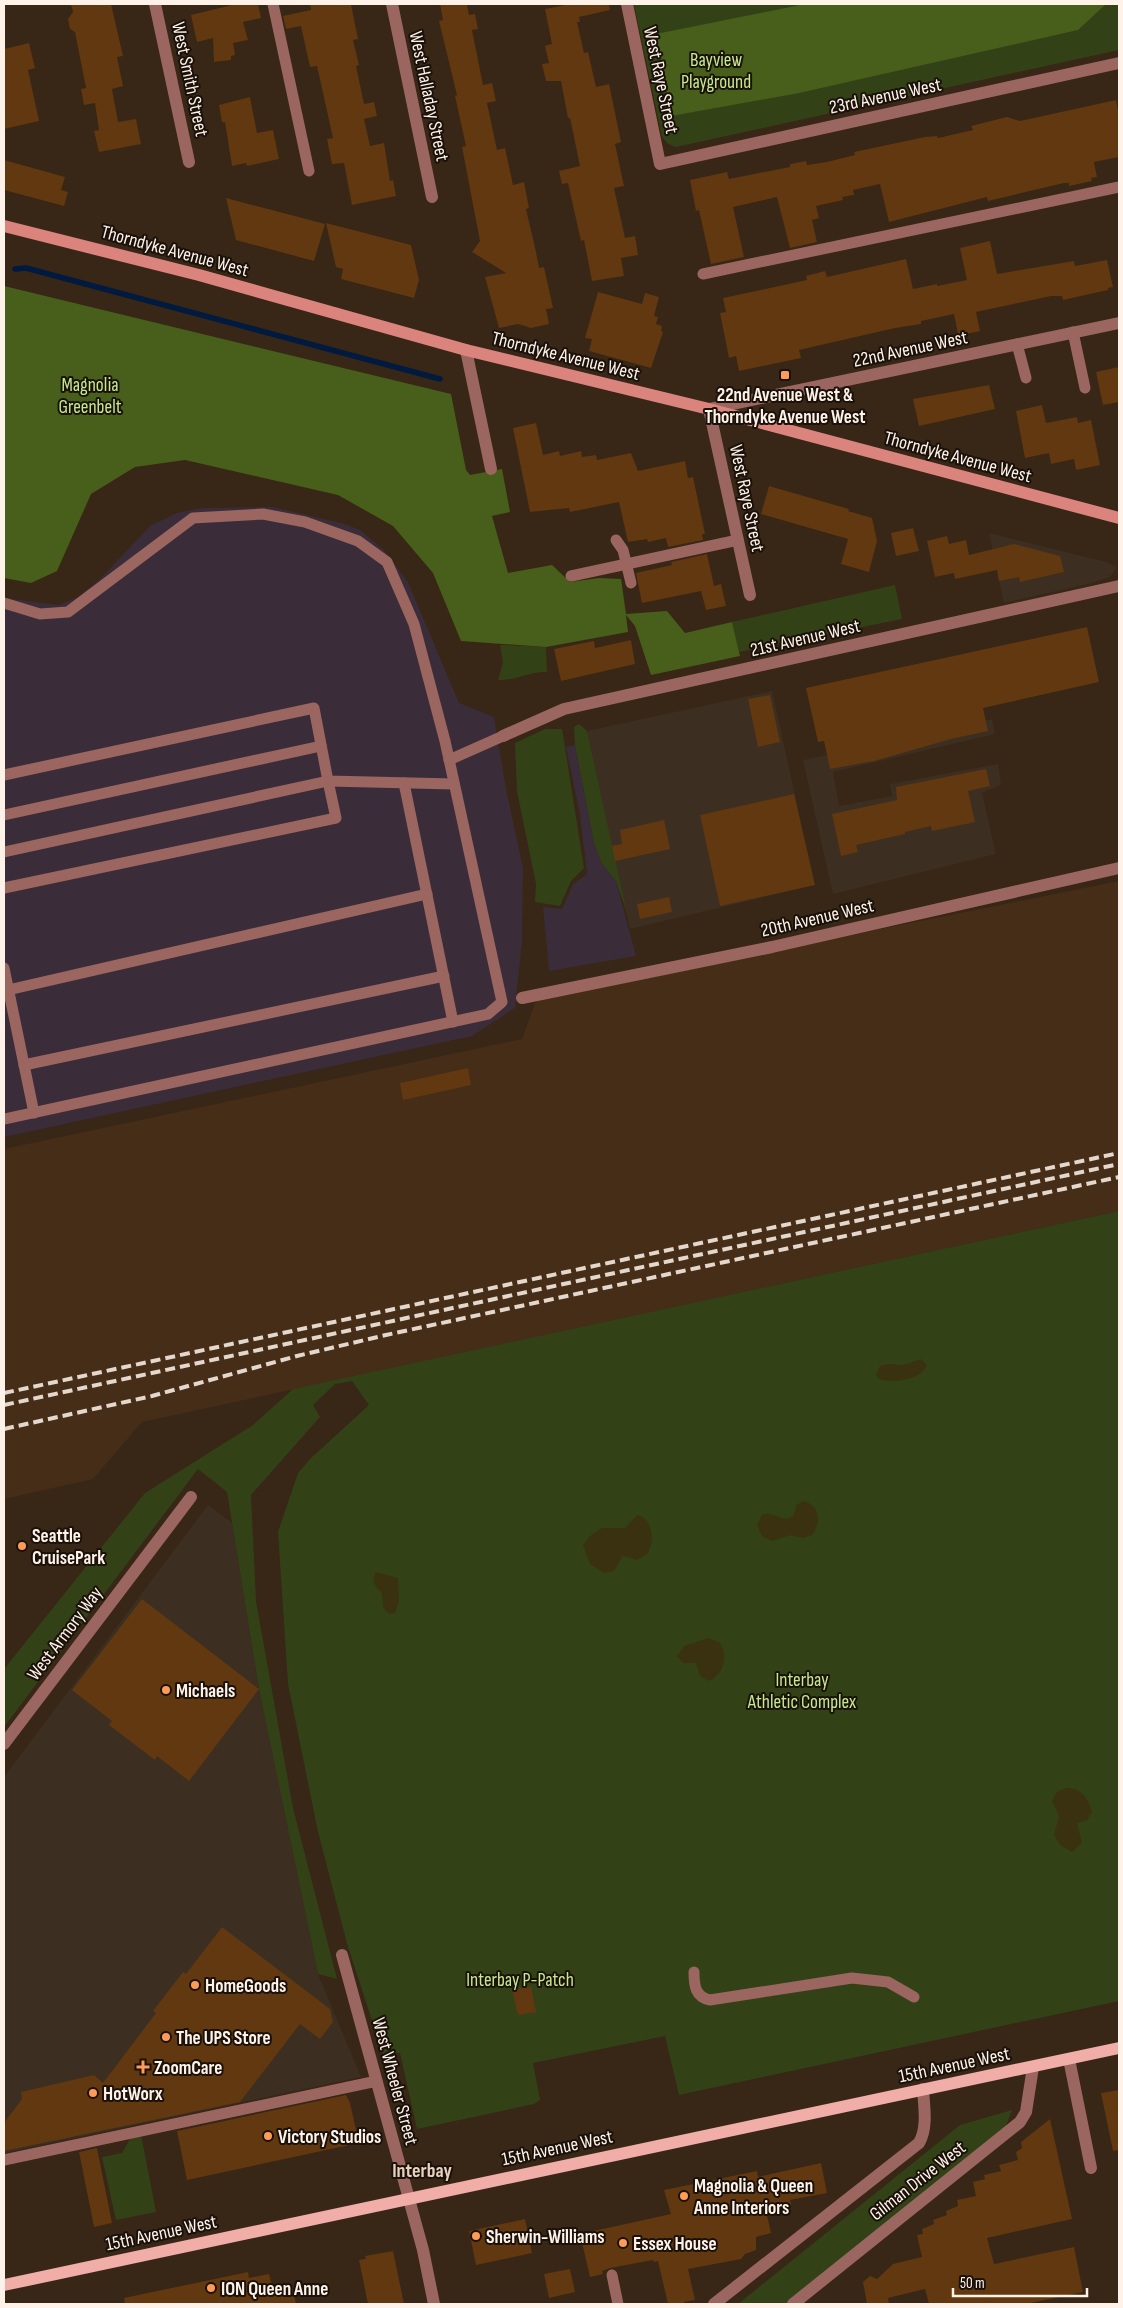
<svg xmlns="http://www.w3.org/2000/svg" width="1123" height="2308" font-family="'Sofia Sans Condensed',sans-serif">
<style>
.commercial{fill:#3c2f21}
.industrial{fill:#3b2c39}
.built{fill:#452d18}
.green{fill:#324216}
.forest{fill:#475f1a}
.sand{fill:#3a3111}
.lines{fill:none;stroke-linecap:round;stroke-linejoin:round}
.stream{stroke:#011a40;stroke-width:5.5}
.building{fill:#61380f}
.service{stroke:#9b6560;stroke-width:11}
.minor{stroke:#9b6560;stroke-width:12}
.tertiary{stroke:#9b6560;stroke-width:12}
.secondary{stroke:#db847e;stroke-width:12}
.primary{stroke:#f1ada7;stroke-width:12}
.rail{stroke:#e4d7cc;stroke-width:4;stroke-dasharray:10 5;stroke-linecap:butt}
.poi-dot{fill:#fe9c57;stroke:#19110a;stroke-width:2}
.labels{text-anchor:middle;stroke-width:4;stroke-linejoin:round;paint-order:stroke}
.park-label{font-size:19px;fill:#c5ec8c;stroke:#19110a}
.street-label{font-size:19px;fill:#fff2e8;stroke:#19110a}
.poi-label{font-size:19px;font-weight:bold;fill:#fff2e8;stroke:#19110a;text-anchor:start}
.neighbourhood-label{font-size:20px;font-weight:bold;fill:#ebd2bf;stroke:#19110a}
</style>
<rect width="100%" height="100%" fill="#382616"/>
<g class="commercial">
<path d="M989,533L1106,562L1117,567L1110,577L1088,584L1004,603Z"/>
<path d="M772,691L815,885L630,929L587,731Z"/>
<path d="M992,719L995,734L833,772L839,806L892,796L890,784L998,764L1001,785L982,793L996,854L833,894L803,760Z"/>
<path d="M208,1505L232,1523L259,1689L318,1974L361,2077L4,2153V1777Z"/>
</g>
<g class="industrial">
<path d="M273,507L341,523L360,530L383,549L408,582L459,703L494,717L506,789L523,868L522,941L515,1008L472,1036L4,1137V598L58,605L78,597L100,579L150,526L177,513L203,508Z"/>
<path d="M575,745L594,843L601,862L616,881L636,956L549,971L543,907L562,909L573,884L587,874L580,815L566,747Z"/>
</g>
<path class="built" d="M1119,881V1211L142,1422L93,1479L4,1499V1149L522,1039L537,998Z"/>
<g class="green">
<path d="M634,4H1119V50L676,147L668,144L662,137Z"/>
<path d="M895,585L902,619L739,652L732,622Z"/>
<path d="M500,645L546,647L547,672C530,671 515,681 498,680L503,662Z"/>
<path d="M579,724L587,731L627,913L616,881L601,862L594,843L575,745L574,727Z"/>
<path d="M545,729H562L584,868L571,881L560,906L535,902L536,884L517,791L515,743Z"/>
<path d="M1119,1211V2001L679,2095L665,2036L533,2063L540,2100L534,2104L417,2129L400,2053L383,2054L348,1947L318,1832L288,1684L278,1532L298,1473L310,1459L369,1405L352,1381L335,1384L313,1405L320,1417L251,1495L256,1601L293,1808L337,1979L318,1974L259,1689L227,1492L198,1469L4,1727V1669L145,1493L253,1425L293,1389Z"/>
<path d="M1012,2110L1006,2126L786,2304H738L960,2125Z"/>
<path d="M141,2135L156,2212L116,2220L102,2157L122,2153L130,2139Z"/>
</g>
<g class="forest">
<path d="M805,4H1106L1078,30L799,93L671,116L656,34Z"/>
<path d="M4,286L451,394L466,470L470,475L502,469L510,512L492,516L508,573L552,565L570,582L599,578L621,579L626,614L667,611L685,633L732,622L740,656L651,675L635,626L626,615L628,632L546,647L461,641L433,573L393,526L338,495L185,460L135,467L91,494L57,571L31,583L4,578Z"/>
</g>
<g class="sand">
<path d="M921,1359L927,1365C921,1380 893,1384 879,1379L876,1375L880,1366L888,1364L903,1365Z"/>
<path d="M803,1501C821,1505 821,1523 812,1535L802,1538L791,1535L772,1541L762,1536L757,1525L762,1515C773,1510 779,1521 790,1518L794,1515L796,1505Z"/>
<path d="M637,1515C653,1518 655,1543 647,1554L637,1560L623,1556L614,1571L604,1573L590,1564L583,1545L591,1535L602,1528H625Z"/>
<path d="M376,1572L398,1578L399,1602L395,1613L389,1614L383,1607L382,1593C376,1587 370,1582 376,1572Z"/>
<path d="M708,1638L719,1642C729,1654 724,1675 709,1681L700,1676L696,1663H683L677,1656L684,1646Z"/>
<path d="M1065,1788C1081,1787 1088,1798 1092,1812L1087,1820L1077,1823L1082,1843L1072,1852L1060,1845L1054,1835L1059,1816L1052,1801L1057,1792Z"/>
</g>
<g class="lines">
<path class="stream" d="M15,269L26,268L440,379"/>
</g>
<g class="building">
<path d="M71,4H111L123,56L117,57L123,86L112,89L118,122L136,119L141,144L99,152L94,131L99,130L95,103L84,105L81,89L86,88L75,32L70,29L68,19L73,12Z"/>
<path d="M236,4H258L261,18L243,22L248,40L233,43L235,55L231,56V60L214,62L213,38L197,42L191,15Z"/>
<path d="M310,4H351L358,39L353,40L359,65L356,66L364,104L374,102L377,116L364,119L370,146L384,143L390,181L393,180L396,196L352,205L344,163L332,164L327,139L333,138L317,66L310,67L301,26L286,29L283,16L311,10Z"/>
<path d="M440,4H467L469,15L475,14L478,29L472,30L483,85L492,83L496,101L487,103L497,150L505,148L513,185L524,182L529,208L526,209L536,252L539,268L544,267L553,308L546,309L549,324L531,328L518,324L499,328L485,277L506,273L472,252L480,241L462,147L466,146L455,96L457,95L439,21L443,20Z"/>
<path d="M570,4H609L610,10L579,17L580,22H577L584,53L588,52L596,87L609,84L621,142L615,144L624,186L614,188L625,238L635,236L638,255L621,258L624,276L592,281L584,240L581,241L568,183L562,184L559,171L580,166L570,118H568L561,81H546L542,64L549,63L545,46L552,44L545,9Z"/>
<path d="M29,43L35,68L28,70L39,121L4,129V49Z"/>
<path d="M250,97L257,133L273,130L279,159L247,166L246,163L232,166L225,122H222L219,105Z"/>
<path d="M1116,100L1119,116V157L1094,162L1097,177L1091,178L1092,181L1069,186V183H1064L988,201L987,197L889,222L880,184L853,190L854,195L842,197L843,200L816,206L819,218L812,220L817,242L790,248L777,197L733,207L744,257L711,264L699,210L696,211L690,180L727,172L729,179L790,167V164L806,161L807,165L827,162L855,155L854,152L925,137L937,136L938,138L973,130L971,126L1007,117L1020,121Z"/>
<path d="M4,160L65,177L61,190L68,192L64,206L4,190Z"/>
<path d="M226,198L325,224L314,261L236,240Z"/>
<path d="M326,223L411,245L419,280L414,298L341,279L343,269L336,267Z"/>
<path d="M990,241L997,274L1074,261L1075,266L1107,260L1113,287L1108,288V290L1063,300L1062,296H1051L976,312L980,331L961,335L958,334L954,314L921,321V324L895,328L799,350L801,358L739,371L736,356L729,358L720,313L726,312L723,298L807,280L806,276L825,271L827,277L906,259L913,289L937,284V286L967,280L960,248Z"/>
<path d="M598,292L642,304L645,293L659,297L654,316L658,317L656,324L662,326L661,331L663,332L651,368L589,351L592,339L585,338Z"/>
<path d="M1119,367V402L1103,405L1096,372Z"/>
<path d="M989,385L995,409L919,426L913,399Z"/>
<path d="M1042,405L1046,423L1077,417L1078,423L1091,420L1100,465L1076,470L1074,459L1051,464L1049,453L1025,458L1016,411Z"/>
<path d="M536,423L543,455L559,451L560,456L581,451L582,457L596,455L597,460L631,453L638,471L685,461L688,478L693,477L705,534H702L703,540L668,547L666,538L648,542L647,539L628,542L619,502L570,512L569,508L530,512L513,428Z"/>
<path d="M769,486L849,509L848,511L872,518L877,541L869,572L841,564L848,539L761,514Z"/>
<path d="M913,528L919,551L896,556L891,533Z"/>
<path d="M947,536L949,544L966,540L969,555L1014,544L1060,556L1064,572L1020,582L1019,577L999,581L997,570L955,579L954,573L935,577L927,541Z"/>
<path d="M707,554L714,586L721,584L726,606L706,610L701,591L642,603L636,573L672,565L671,562Z"/>
<path d="M1087,627L1099,682L983,708L988,731L951,739L874,761L830,769L824,741L818,742L806,688Z"/>
<path d="M631,640L635,664L561,681L554,649L594,641L595,648Z"/>
<path d="M770,695L780,742L758,747L748,699Z"/>
<path d="M986,769L990,786L968,791L975,822L932,831L931,826L905,832V834L856,845L858,852L841,856L832,814L897,800L896,787Z"/>
<path d="M794,794L815,885L720,906L700,815Z"/>
<path d="M664,820L670,849L615,861L612,846L622,844L620,830Z"/>
<path d="M669,897L672,912L640,919L637,904Z"/>
<path d="M468,1068L471,1085L403,1100L400,1083Z"/>
<path d="M142,1599L259,1689L189,1781L157,1756L155,1760L109,1725L112,1721L72,1690Z"/>
<path d="M222,1927L330,2009L333,2022L320,2039L300,2024L240,2102L4,2151V2123L22,2099L21,2092L94,2075L103,2083L156,2013L153,2011L183,1972L186,1974Z"/>
<path d="M531,1986L536,2012L518,2015L512,1990Z"/>
<path d="M1119,2090V2150L1113,2151L1101,2093Z"/>
<path d="M346,2095L350,2103L359,2143L187,2180L177,2131Z"/>
<path d="M1050,2119L1072,2219L987,2238L994,2264L1074,2247L1083,2292L1026,2304H929L925,2289L888,2298L889,2304H867L863,2282L870,2276L877,2279L893,2264L922,2257L917,2235L923,2234L922,2229L934,2224L933,2220L947,2215L946,2211L958,2206L957,2200L976,2196L973,2182L985,2179L984,2175L1001,2171L999,2165L1018,2160L1016,2152L1022,2148L1021,2142Z"/>
<path d="M97,2148L112,2223L94,2227L79,2152Z"/>
<path d="M821,2163L827,2193L790,2200L791,2205L766,2211L771,2233L756,2237V2250L745,2254L741,2259L688,2269L695,2300L684,2302V2304H668L658,2261L654,2262L653,2260L610,2268L602,2271L603,2274L590,2277L580,2234L671,2214L664,2190L757,2171L758,2177Z"/>
<path d="M525,2219L532,2253L476,2265L469,2231Z"/>
<path d="M393,2251L404,2304H368L359,2260L366,2259L365,2256Z"/>
<path d="M570,2269L575,2292L549,2298L544,2274Z"/>
<path d="M248,2272L249,2278L269,2274L273,2291L292,2287L296,2304H125L124,2298Z"/>
</g>
<g class="lines">
<g class="service">
<path d="M273,4L309,171"/>
<path d="M703,274L1119,187"/>
<path d="M1073,332L1085,388"/>
<path d="M1017,344L1026,378"/>
<path d="M616,540L623,550L631,583"/>
<path d="M571,576L738,540"/>
<path d="M4,603L40,614L68,612L193,518L263,514L305,522L358,541L387,562L414,624L445,741L502,1002L488,1014L4,1119"/>
<path d="M449,760L503,736"/>
<path d="M4,775L314,708L328,781L454,784"/>
<path d="M404,783L453,1022"/>
<path d="M4,815L321,746"/>
<path d="M4,852L328,781L336,818L4,888"/>
<path d="M4,968L34,1113"/>
<path d="M8,990L427,894"/>
<path d="M24,1065L444,976"/>
<path d="M694,1972C694,1985 695,1997 710,2000L852,1978L888,1982L914,1997"/>
<path d="M4,2160L377,2081"/>
<path d="M612,2275L618,2304"/>
</g>
<g class="minor">
<path d="M155,4L189,162"/>
<path d="M392,4L432,197"/>
<path d="M627,4L660,164L1119,63"/>
<path d="M466,350L491,469"/>
<path d="M709,409L750,595"/>
<path d="M503,736L564,709L1119,586"/>
<path d="M522,998L772,947L1119,868"/>
<path d="M4,1744L191,1497"/>
<path d="M342,1955L423,2250L434,2304"/>
<path d="M1069,2059L1091,2168"/>
<path d="M793,2304L1020,2122L1026,2112L1033,2067"/>
</g>
<g class="tertiary">
<path d="M709,409L1119,323"/>
<path d="M714,2304L919,2143C928,2127 924,2107 923,2089"/>
</g>
<path class="secondary" d="M4,226L199,275L466,350L709,409L1119,518"/>
<path class="primary" d="M4,2285L1119,2048"/>
<g class="rail">
<path d="M4,1393L1119,1153"/>
<path d="M4,1405L1119,1164"/>
<path d="M4,1429L152,1396L297,1356L386,1335L1119,1177"/>
</g>
</g>
<g class="poi-dot">
<rect x="780" y="370" width="10" height="10" rx="2.5"/>
<circle cx="22" cy="1546" r="5"/>
<circle cx="166" cy="1690" r="5"/>
<circle cx="195" cy="1985" r="5"/>
<circle cx="166" cy="2037" r="5"/>
<path d="M140.5 2059.5h5v5h5v5h-5v5h-5v-5h-5v-5h5z"/>
<circle cx="93" cy="2093" r="5"/>
<circle cx="268" cy="2136" r="5"/>
<circle cx="684" cy="2196" r="5"/>
<circle cx="476" cy="2236" r="5"/>
<circle cx="623" cy="2243" r="5"/>
<circle cx="211" cy="2288" r="5"/>
</g>
<g class="labels">
<g class="park-label">
<text x="716" y="66">Bayview<tspan x="716" dy="22">Playground</tspan></text>
<text x="90" y="391">Magnolia<tspan x="90" dy="22">Greenbelt</tspan></text>
<text x="802" y="1686">Interbay<tspan x="802" dy="22">Athletic Complex</tspan></text>
<text x="520" y="1986">Interbay P-Patch</text>
</g>
<g class="street-label">
<text transform="translate(191 79) rotate(78)" y="7">West Smith Street</text>
<text transform="translate(662 80) rotate(78)" y="7">West Raye Street</text>
<text transform="translate(885 95) rotate(-12)" y="7">23rd Avenue West</text>
<text transform="translate(430 96) rotate(78)" y="7">West Halladay Street</text>
<text transform="translate(175 250) rotate(15)" y="7">Thorndyke Avenue West</text>
<text transform="translate(910 348) rotate(-12)" y="7">22nd Avenue West</text>
<text transform="translate(566 355) rotate(14)" y="7">Thorndyke Avenue West</text>
<text transform="translate(958 456) rotate(15)" y="7">Thorndyke Avenue West</text>
<text transform="translate(748 498) rotate(78)" y="7">West Raye Street</text>
<text transform="translate(805 637) rotate(-13)" y="7">21st Avenue West</text>
<text transform="translate(817 917) rotate(-13)" y="7">20th Avenue West</text>
<text transform="translate(64 1633) rotate(-53)" y="7">West Armory Way</text>
<text transform="translate(954 2064) rotate(-12)" y="7">15th Avenue West</text>
<text transform="translate(396 2081) rotate(75)" y="7">West Wheeler Street</text>
<text transform="translate(557 2147) rotate(-12)" y="7">15th Avenue West</text>
<text transform="translate(917 2180) rotate(-38)" y="7">Gilman Drive West</text>
<text transform="translate(161 2232) rotate(-12)" y="7">15th Avenue West</text>
</g>
<g class="poi-label">
<text x="785" y="401" text-anchor="middle">22nd Avenue West &amp;<tspan x="785" dy="22">Thorndyke Avenue West</tspan></text>
<text x="32" y="1542">Seattle<tspan x="32" dy="22">CruisePark</tspan></text>
<text x="176" y="1697">Michaels</text>
<text x="205" y="1992">HomeGoods</text>
<text x="176" y="2044">The UPS Store</text>
<text x="154" y="2074">ZoomCare</text>
<text x="103" y="2100">HotWorx</text>
<text x="278" y="2143">Victory Studios</text>
<text x="694" y="2192">Magnolia &amp; Queen<tspan x="694" dy="22">Anne Interiors</tspan></text>
<text x="486" y="2243">Sherwin-Williams</text>
<text x="633" y="2250">Essex House</text>
<text x="221" y="2295">ION Queen Anne</text>
</g>
<g class="neighbourhood-label">
<text x="422" y="2177">Interbay</text>
</g>
</g>
<rect width="1123" height="2308" fill="none" stroke="#fff2e8" stroke-width="10"/>
<path d="M953 2288v8h134v-8" fill="none" stroke="#fff2e8" stroke-width="2.5"/>
<text x="960" y="2288" font-size="15" fill="#fff2e8" stroke="#19110a" stroke-width="4" paint-order="stroke">50 m</text>
</svg>
